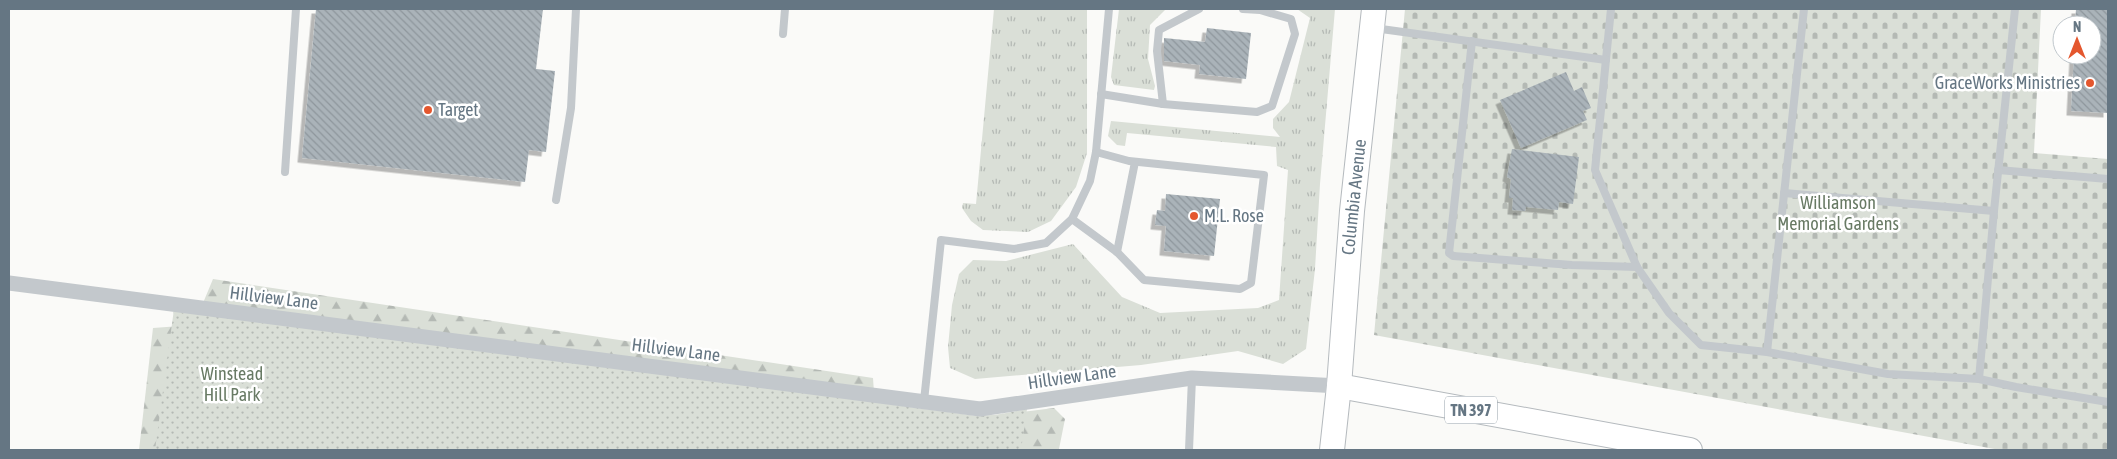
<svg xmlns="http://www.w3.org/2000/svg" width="2117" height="459" font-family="'Asap Condensed',sans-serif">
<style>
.grass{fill:url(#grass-tufts)}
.forest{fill:url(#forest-firs)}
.cemetery{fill:url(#cemetery-stones)}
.park{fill:url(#park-dots)}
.building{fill:url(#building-back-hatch);filter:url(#shadow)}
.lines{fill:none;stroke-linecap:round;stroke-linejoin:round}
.primary-casing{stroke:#b5babe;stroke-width:26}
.service{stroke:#c3c8cc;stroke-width:8}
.minor{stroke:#c3c8cc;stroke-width:15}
.primary{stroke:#fff;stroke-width:24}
.poi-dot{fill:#e4572e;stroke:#fff;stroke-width:2}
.labels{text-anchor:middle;stroke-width:5;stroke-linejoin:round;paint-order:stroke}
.shield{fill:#fff;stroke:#939fa8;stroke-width:1}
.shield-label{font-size:16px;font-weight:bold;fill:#657683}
.poi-label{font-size:18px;fill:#657683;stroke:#fff;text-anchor:start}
.street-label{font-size:18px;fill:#657683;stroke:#fff}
.park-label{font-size:18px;fill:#687a64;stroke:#fff}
</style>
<defs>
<pattern id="grass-tufts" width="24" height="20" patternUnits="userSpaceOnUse" patternTransform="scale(1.25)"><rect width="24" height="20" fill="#dadfd7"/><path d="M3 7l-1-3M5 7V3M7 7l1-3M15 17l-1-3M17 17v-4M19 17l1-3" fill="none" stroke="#b4b9b4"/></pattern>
<pattern id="forest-firs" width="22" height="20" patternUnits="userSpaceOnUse" patternTransform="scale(1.25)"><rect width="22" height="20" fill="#dadfd7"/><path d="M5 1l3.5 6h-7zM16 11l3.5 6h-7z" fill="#b4b9b4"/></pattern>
<pattern id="cemetery-stones" width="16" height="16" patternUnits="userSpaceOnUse" patternTransform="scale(1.25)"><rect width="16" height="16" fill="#dadfd7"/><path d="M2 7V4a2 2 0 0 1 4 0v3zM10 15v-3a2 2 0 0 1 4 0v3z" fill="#b4b9b4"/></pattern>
<pattern id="park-dots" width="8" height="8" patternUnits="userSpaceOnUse" patternTransform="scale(1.25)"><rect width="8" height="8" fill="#dadfd7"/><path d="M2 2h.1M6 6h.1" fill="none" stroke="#b4b9b4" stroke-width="1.8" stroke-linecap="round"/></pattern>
<pattern id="building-back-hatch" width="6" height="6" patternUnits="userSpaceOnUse" patternTransform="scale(1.25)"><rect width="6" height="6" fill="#aab3b9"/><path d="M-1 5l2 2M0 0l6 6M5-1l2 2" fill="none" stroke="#8e969c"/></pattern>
<filter id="shadow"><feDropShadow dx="-4.5" dy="4.5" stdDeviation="0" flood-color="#0004"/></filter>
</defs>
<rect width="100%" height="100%" fill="#fafaf8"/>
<g class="grass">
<path d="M994,9H1087V153L1076,187L1051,221L1028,232L983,230L971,221L962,208L963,203L976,204Z"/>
<path d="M1119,9H1166L1150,25L1148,59L1155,86L1154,90L1114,85L1111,77Z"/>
<path d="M1297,9H1335L1320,184L1315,269L1306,349L1283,364L1238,351L1141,365L975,379L950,368L948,347L952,305L959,274L973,260L1006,261L1073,244L1122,297L1160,313L1258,308L1279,300L1288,170L1277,166L1276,147L1127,133L1125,146L1117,145L1108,136L1111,121L1280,137L1273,128V119L1289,102L1310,18Z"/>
</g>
<g class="forest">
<path d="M213,279L873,378L875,407L963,417L1006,414L1054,408L1065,419L1059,449L467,450L193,327Z"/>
<path d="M180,326L177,450H139L153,328Z"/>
</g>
<path class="cemetery" d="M1405,9H2041L2034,153L2108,159V450H2000L1374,335Z"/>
<path class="park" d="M174,309L985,417L1027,409L1021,450H155Z"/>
<g class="building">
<path d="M316,9H543L536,69L555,71L546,152L529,150L525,182L302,158Z"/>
<path d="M2076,9H2108V113L2071,111L2074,55H2092V25H2075Z"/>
<path d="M1207,28L1251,33L1246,79L1199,74L1200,65L1164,61V38L1205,42Z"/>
<path d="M1566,72L1574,91L1582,87L1591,108L1583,111L1587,120L1521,148L1500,100Z"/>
<path d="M1512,149L1579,157L1573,204L1559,202L1558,210L1526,207L1525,211L1512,210L1513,198H1509L1511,179L1507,177Z"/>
<path d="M1166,194L1220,199L1214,256L1164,251L1166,226L1155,225L1157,210L1165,211Z"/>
</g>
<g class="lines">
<g class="primary-casing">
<g id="primary">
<path d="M1339,386L1690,450"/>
<path d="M1332,450L1339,386L1352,211L1374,9"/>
</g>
</g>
<g class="service">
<path d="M1611,9L1595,170L1637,267L1669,313L1701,345L1767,352L1888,374L1979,379L2016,387L2108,402"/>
<path d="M1374,28L1606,60"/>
<path d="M783,34L785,9"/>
<path d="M1472,41L1449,253L1453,256L1572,265L1637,267"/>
<path d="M1101,94L1163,104L1257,112L1272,106L1295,34L1291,19L1260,10L1243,9"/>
<path d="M1163,104L1157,51L1159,30L1199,9"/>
<path d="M1998,170L2108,179"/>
<path d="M285,172L296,9"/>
<path d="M1784,193L1994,211"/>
<path d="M556,200L571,108L576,9"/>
<path d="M1072,219L1117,252L1144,280L1240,289L1251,283L1264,175L1129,161L1096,152"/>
<path d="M1117,252L1135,162"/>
<path d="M1767,352L1804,9"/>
<path d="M1979,379L1994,211L2015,9"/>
<path d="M924,401L941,240L1014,249L1046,243L1072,219L1090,181L1096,152L1109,9"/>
<path d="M1189,450L1192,378"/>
</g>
<path class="minor" d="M9,283L980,409L1192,378L1339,386"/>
<use href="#primary" class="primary"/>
</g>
<g class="poi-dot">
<circle cx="2090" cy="83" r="5"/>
<circle cx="428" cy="110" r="5"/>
<circle cx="1194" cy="216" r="5"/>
</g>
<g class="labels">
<rect class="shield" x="1445" y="396.5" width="52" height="27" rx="4"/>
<g class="shield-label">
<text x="1471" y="416">TN 397</text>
</g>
<g class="poi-label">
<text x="2080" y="89" text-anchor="end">GraceWorks Ministries</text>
<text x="438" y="116">Target</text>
<text x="1204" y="222">M.L. Rose</text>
</g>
<g class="street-label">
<text transform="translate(1354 197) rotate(-84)" y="6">Columbia Avenue</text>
<text transform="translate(274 298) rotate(7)" y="6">Hillview Lane</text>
<text transform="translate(676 350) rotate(7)" y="6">Hillview Lane</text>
<text transform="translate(1072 377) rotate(-8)" y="6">Hillview Lane</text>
</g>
<g class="park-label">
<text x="1838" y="209">Williamson<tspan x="1838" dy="21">Memorial Gardens</tspan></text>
<text x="232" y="380">Winstead<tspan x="232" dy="21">Hill Park</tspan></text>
</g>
</g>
<rect width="2117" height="459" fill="none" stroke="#657683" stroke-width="20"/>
<g transform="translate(2077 40)"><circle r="24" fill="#ffffff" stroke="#c1c8cd"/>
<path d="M0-4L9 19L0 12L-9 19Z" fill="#e4572e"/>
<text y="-8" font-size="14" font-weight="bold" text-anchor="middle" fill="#657683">N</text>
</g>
</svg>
